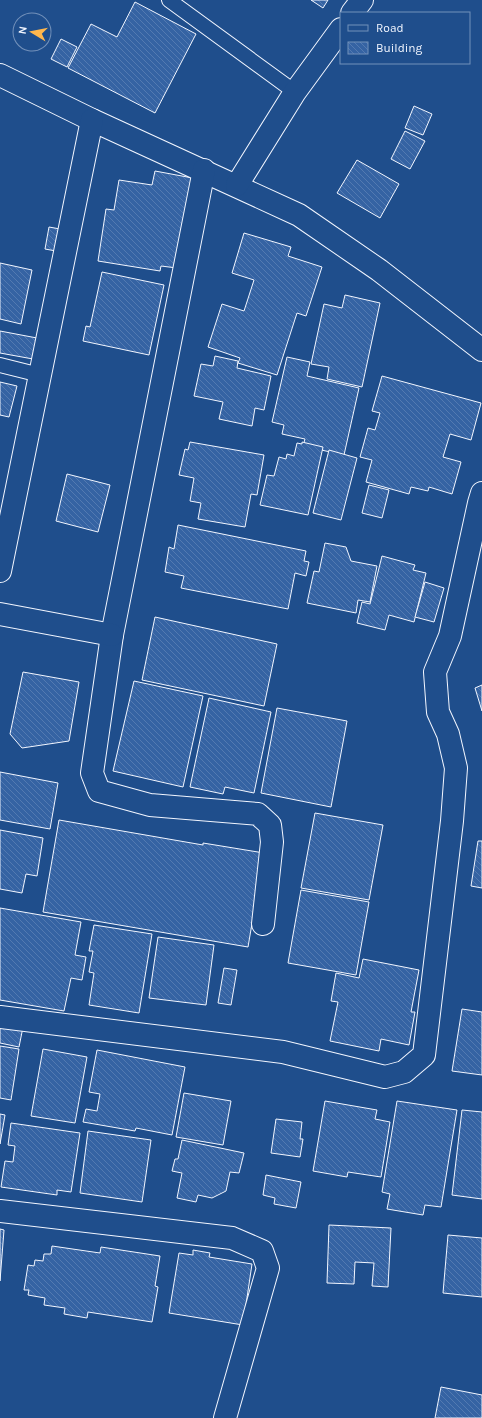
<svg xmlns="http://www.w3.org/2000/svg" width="482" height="1418" font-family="Karla,sans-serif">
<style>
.building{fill:url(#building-back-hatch);stroke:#f2f6ff}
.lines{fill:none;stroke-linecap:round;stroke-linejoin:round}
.service-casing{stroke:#f2f6ff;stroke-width:16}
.minor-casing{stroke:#f2f6ff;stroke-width:24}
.service{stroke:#1f4e8c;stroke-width:14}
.minor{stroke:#1f4e8c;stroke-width:22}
</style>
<defs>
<pattern id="building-back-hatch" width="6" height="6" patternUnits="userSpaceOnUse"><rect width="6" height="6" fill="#3563a3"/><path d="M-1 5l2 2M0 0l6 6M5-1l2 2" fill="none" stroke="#537ab1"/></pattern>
</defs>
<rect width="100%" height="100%" fill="#1f4e8c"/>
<g class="building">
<path d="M311,0H328L323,8Z"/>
<path d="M135,2L196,34L155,113L68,68L91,24L117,37Z"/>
<path d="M61,39L77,47L67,67L51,59Z"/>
<path d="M414,106L432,114L423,135L405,128Z"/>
<path d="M405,131L425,141L410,169L391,159Z"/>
<path d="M357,160L399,184L380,218L337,193Z"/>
<path d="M155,171L198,179L177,268L161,266L160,271L98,261L106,209L114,210L119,180L152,185Z"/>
<path d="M49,227L60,229L56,251L45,249Z"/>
<path d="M244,233L291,247L288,256L322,267L306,316L297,313L277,375L238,363L240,358L208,347L222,304L244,311L254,280L232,273Z"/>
<path d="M0,263L32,270L21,324L0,319Z"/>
<path d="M102,272L164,285L149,355L83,341L86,326L90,327Z"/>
<path d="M345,295L380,303L362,387L327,379L329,367L311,364L324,304L342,308Z"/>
<path d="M0,331L37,338L33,359L0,353Z"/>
<path d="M215,356L238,361L237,368L271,376L264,410L255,408L252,426L219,419L223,402L194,396L201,364L213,366Z"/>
<path d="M287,357L310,362L307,376L359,388L344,455L303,446L305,439L282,434L284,425L272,422Z"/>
<path d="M382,376L481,403L471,440L450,434L443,457L461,462L452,494L429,487L428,491L411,487L409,494L366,482L372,460L360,457L368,428L375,430L380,413L372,411Z"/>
<path d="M0,382L17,386L9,417L0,415Z"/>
<path d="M190,442L264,455L257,495L251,494L245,527L198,519L201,503L190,501L194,478L179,475L185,449L188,450Z"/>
<path d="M302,442L323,447L308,515L260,505L267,475L274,476L279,457L286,459L287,454L294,456L297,443L302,444Z"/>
<path d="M329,450L357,458L341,520L313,513Z"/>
<path d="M67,474L110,485L98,532L56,521Z"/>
<path d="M369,485L389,490L382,518L362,513Z"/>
<path d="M178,525L306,551L304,561L309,562L306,576L295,573L288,609L181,588L184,576L165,572L169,547L174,549Z"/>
<path d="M325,543L346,547L351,561L377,566L370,602L358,600L356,613L307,603L314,571L319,572Z"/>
<path d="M382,556L415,565L413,570L426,573L414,622L389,615L385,630L357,623L362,602L370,604Z"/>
<path d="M425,582L444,588L434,622L415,617Z"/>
<path d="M155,617L277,644L264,706L142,680Z"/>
<path d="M23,672L79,682L69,741L22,748L10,734Z"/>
<path d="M134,681L203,696L183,787L113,771Z"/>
<path d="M482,685V711L475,688Z"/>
<path d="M209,698L271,712L254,793L225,787L223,794L190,787Z"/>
<path d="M277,708L347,721L331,807L261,793Z"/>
<path d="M0,772L58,783L50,829L0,820Z"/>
<path d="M315,813L383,825L369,900L301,888Z"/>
<path d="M59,820L203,845V843L264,853L248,947L43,912Z"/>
<path d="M0,830L43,838L37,876L26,874L22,893L0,889Z"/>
<path d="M478,841H482V888L471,886Z"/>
<path d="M301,890L369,902L356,975L288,963Z"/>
<path d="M0,908L81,922L75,955L86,957L82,980L71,978L64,1011L0,1000Z"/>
<path d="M94,925L152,934L139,1013L89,1005L94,973L89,972L93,951H89Z"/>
<path d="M158,937L214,945L206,1005L149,998Z"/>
<path d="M363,959L419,970L411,1012H415L409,1045L381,1039L379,1051L330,1041L338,1002L331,1001L336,973L359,978Z"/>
<path d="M224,968L237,970L231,1005L218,1003Z"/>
<path d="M462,1009L482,1012V1075L452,1071Z"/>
<path d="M0,1022L23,1027L19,1047L0,1043Z"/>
<path d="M0,1046L19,1049L11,1100L0,1098Z"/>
<path d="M43,1049L87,1057L75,1123L31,1116Z"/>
<path d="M97,1050L185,1067L172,1135L136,1128L135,1131L83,1122L86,1109L97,1111L100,1094L89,1092Z"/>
<path d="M184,1093L231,1101L223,1145L176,1137Z"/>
<path d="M325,1101L377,1110L375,1119L390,1122L381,1177L348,1172L347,1177L313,1171Z"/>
<path d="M397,1101L457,1110L441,1207L425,1205L423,1215L387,1209L390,1194L382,1192Z"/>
<path d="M462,1110L482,1112V1199L452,1195Z"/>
<path d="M0,1114L5,1115L0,1144Z"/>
<path d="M276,1119L302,1122L300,1139H303L300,1157L271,1153Z"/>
<path d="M11,1123L80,1133L71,1192L57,1190V1195L1,1187L5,1161L13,1162L15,1146L8,1145Z"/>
<path d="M88,1131L151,1140L142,1202L80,1193Z"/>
<path d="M182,1140L244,1153L239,1173L230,1172L226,1191L212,1198L198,1195L196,1202L177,1198L182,1173L172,1171L175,1159H178Z"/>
<path d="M266,1175L301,1182L296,1208L274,1204L275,1198L263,1195Z"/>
<path d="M329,1225L391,1228L388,1287L372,1286L374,1263L355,1262L354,1284L327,1283Z"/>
<path d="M0,1229L4,1230L0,1281Z"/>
<path d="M448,1235L482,1238V1297L443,1293Z"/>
<path d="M52,1246L100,1253L101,1247L160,1256L155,1286L158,1287L152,1322L88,1312L87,1318L64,1314L65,1308L44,1305L45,1298L28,1295L29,1290H24L28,1265L34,1266L35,1260L43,1261L44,1254H51Z"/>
<path d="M193,1250L210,1253L209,1257L252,1264L243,1325L169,1313L179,1253L193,1255Z"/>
<path d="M441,1387L482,1395V1418H435Z"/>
</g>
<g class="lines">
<g class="service-casing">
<g id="service">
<path d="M169,0L295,92"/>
<path d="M0,365L40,375"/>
</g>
</g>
<g class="minor-casing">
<g id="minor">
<path d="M352,13L362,0"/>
<path d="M0,75L92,120L299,215L379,270L482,350"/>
<path d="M204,170L112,635L92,773L99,791L150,805L258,814L270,825L272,842L263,924"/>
<path d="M237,185L295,92L341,29"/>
<path d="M0,571L92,120"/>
<path d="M0,614L112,635"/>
<path d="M0,1017L283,1052L385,1077L404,1072L424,1055L452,821L456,768L448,734L438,712L435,672L450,636L479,503L482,493"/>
<path d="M0,1211L232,1238L262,1251L268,1268L225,1418"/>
</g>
</g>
<use href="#service" class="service"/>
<use href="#minor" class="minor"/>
</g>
<rect x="340" y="12" width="130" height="52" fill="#1f4e8c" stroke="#7391ba"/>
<rect x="348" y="25" width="20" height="6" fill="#1f4e8c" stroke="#7391ba"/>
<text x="376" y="32" font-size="12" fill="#f2f6ff">Road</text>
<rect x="348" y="42" width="20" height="12" fill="url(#building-back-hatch)" stroke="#7391ba"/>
<text x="376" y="52" font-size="12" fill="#f2f6ff">Building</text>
<g transform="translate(32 32) rotate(280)"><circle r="19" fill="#1f4e8c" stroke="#7391ba"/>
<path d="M0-3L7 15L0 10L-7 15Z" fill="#ffb74d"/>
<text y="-6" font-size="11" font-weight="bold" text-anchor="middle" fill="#f2f6ff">N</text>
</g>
</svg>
